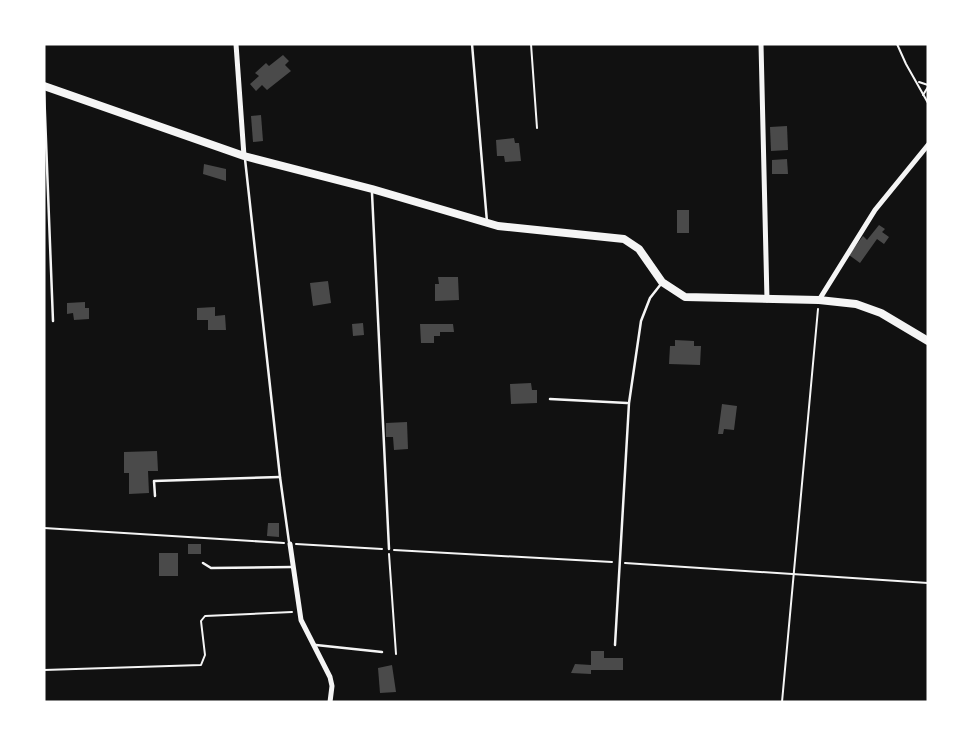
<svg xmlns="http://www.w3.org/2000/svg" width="972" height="746" font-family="'Sofia Sans Condensed',sans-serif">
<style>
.building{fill:#4a4a4a}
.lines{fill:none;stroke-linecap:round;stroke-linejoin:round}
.path{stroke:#f5f5f5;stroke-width:2}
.service{stroke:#f5f5f5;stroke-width:2.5}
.minor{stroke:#f5f5f5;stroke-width:5}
.secondary{stroke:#f5f5f5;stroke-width:8}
</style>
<rect width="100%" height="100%" fill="#111"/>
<g class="building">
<path d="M283,55L289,61L285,65L291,71L267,90L262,85L256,91L250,84L259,76L255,73L266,63L269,66Z"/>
<path d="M261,115L263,141L253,142L251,116Z"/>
<path d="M787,126L788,150L771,151L770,127Z"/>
<path d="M514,138L515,143H519L521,161L505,162L504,156H497L496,140Z"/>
<path d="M787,159L788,174H772V160Z"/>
<path d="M204,164L226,169V181L203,174Z"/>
<rect x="677" y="210" width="12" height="23"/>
<path d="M879,225L885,229L882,232L889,237L884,244L877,239L860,263L849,255L863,236L867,240Z"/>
<path d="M438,277H458L459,300L435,301V284H439Z"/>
<path d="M328,281L331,303L313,306L310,283Z"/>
<path d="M85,302V308H89V319L74,320L73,313L67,314V303Z"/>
<path d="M215,307V316L225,315L226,330H208V320H197V308Z"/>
<path d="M363,323L364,335L353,336L352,324Z"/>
<path d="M420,324H453L454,332H440V336H434V343H421Z"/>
<path d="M675,340L694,341V346H701L700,365L669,364L670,346H675Z"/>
<path d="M531,383L532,390H537V403L511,404L510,384Z"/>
<path d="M722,404L737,406L734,430L724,429L723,434H718Z"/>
<path d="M407,422L408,449L394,450L393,437H386V423Z"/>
<path d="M157,451L158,471H148L149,493L129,494V473H124V452Z"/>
<path d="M268,523H279V537L267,536Z"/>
<rect x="188" y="544" width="13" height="10"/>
<rect x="159" y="553" width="19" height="23"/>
<path d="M591,651H604V658H623V670H591V674L571,673L575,664L591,665Z"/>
<path d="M392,665L396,692L380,693L378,668Z"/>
</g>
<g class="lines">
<g class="path">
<path d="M531,44L537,128"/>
<path d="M897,44L906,64L928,103"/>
<path d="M919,82L928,85"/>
<path d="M923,95L928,87"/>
<path d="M44,528L284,543"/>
<path d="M296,544L382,549"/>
<path d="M394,550L612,562"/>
<path d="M389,554L396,654"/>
<path d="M625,563L928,583"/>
<path d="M44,670L201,665L205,655L201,621L205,616L292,612"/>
<path d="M782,702L818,309"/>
</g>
<g class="service">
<path d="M472,44L487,222"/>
<path d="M44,89L53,321"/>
<path d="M245,159L280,477L289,542"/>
<path d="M372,193L389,549"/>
<path d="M550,399L627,403"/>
<path d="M155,496L154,481L280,477"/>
<path d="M203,563L211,568L292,567"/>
<path d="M316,645L382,652"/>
<path d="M615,645L629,403L641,321L650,298L661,284"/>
</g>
<g class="minor">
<path d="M236,44L244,156"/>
<path d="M761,44L767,300"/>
<path d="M819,300L875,210L928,145"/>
<path d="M290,544L301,620L330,677L332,686L330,702"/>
</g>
<path class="secondary" d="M44,86L244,156L372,189L498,226L624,239L639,249L662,282L685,297L819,300L856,304L881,313L928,341"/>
</g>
<rect width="972" height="746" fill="none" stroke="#ffffff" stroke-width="91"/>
</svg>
